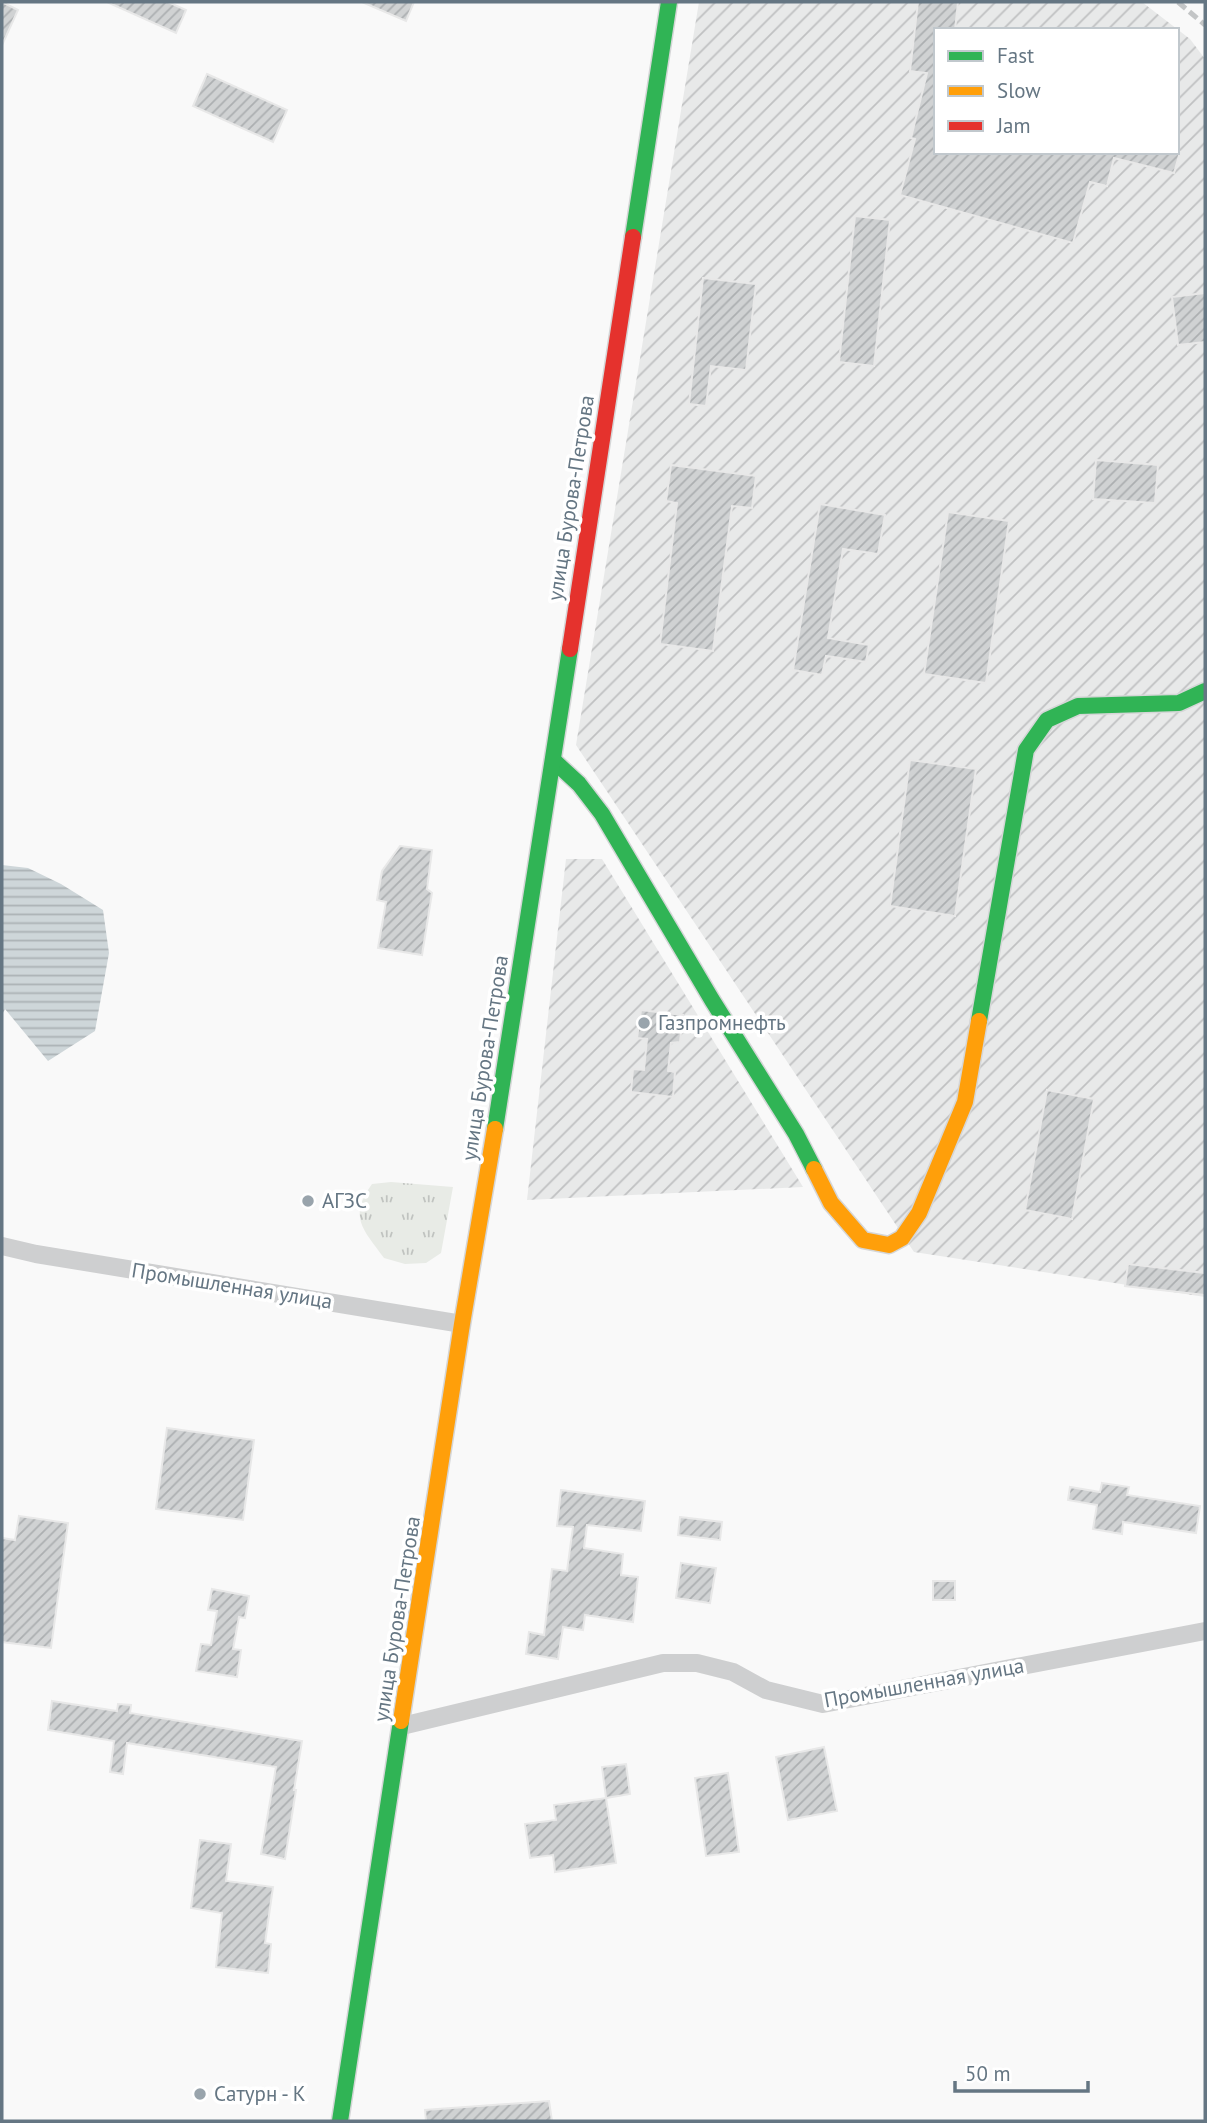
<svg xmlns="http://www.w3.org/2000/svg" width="1207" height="2123" font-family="'PT Sans',sans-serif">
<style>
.industrial{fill:url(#industrial-furrows);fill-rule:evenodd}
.grass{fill:url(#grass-tufts)}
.water{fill:url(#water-rules)}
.building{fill:url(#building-hatch);stroke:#e8e8e8;stroke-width:2}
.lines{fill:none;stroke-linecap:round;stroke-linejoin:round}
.fast-casing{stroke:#d5d6d7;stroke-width:19}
.slow-casing{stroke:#d5d6d7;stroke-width:19}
.jam-casing{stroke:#d5d6d7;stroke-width:19}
.street{stroke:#cecfd0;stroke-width:18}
.fast{stroke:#30b455;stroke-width:16}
.slow{stroke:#ff9f0a;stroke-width:16}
.jam{stroke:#e5322d;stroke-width:16}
.rail{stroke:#c3c5c6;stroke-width:5;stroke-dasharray:10 5;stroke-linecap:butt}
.poi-dot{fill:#99a4ac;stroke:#fff;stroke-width:2.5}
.labels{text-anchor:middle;stroke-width:7;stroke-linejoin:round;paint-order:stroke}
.street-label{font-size:21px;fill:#657683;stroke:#fff}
.poi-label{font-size:21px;fill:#657683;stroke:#fff;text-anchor:start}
</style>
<defs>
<pattern id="industrial-furrows" width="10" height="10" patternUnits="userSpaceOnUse" patternTransform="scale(1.75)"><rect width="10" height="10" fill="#e8e9e9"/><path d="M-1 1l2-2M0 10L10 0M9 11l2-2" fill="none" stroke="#c0c1c2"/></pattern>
<pattern id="grass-tufts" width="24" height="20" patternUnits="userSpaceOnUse" patternTransform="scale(1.75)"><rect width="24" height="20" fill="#e8ebe6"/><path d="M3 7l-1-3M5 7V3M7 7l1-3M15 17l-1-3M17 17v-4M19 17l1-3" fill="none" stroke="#c0c3c0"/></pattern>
<pattern id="water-rules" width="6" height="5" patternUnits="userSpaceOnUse" patternTransform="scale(1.75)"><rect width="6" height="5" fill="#ced6d9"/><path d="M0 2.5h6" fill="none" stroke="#abb2b5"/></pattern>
<pattern id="building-hatch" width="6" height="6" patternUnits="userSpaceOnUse" patternTransform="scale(1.75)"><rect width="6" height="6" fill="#d0d2d3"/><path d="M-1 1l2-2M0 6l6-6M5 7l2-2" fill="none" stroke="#acafb1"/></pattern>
</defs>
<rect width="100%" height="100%" fill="#f9f9f9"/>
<g class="industrial">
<path d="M699,2H1142L1190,39L1205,59V1297L914,1252L576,745ZM936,30H1177V152H936Z"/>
<path d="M566,859H602L803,1187L527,1200Z"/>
</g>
<path class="grass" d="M391,1182L453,1187L441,1253L426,1263L405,1264L384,1258C363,1229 348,1217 372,1184Z"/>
<path class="water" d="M2,865L28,868L61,884L103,910L109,953L95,1031L48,1061L5,1009L2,1015Z"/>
<g class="building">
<path d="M2,2L18,10L2,45Z"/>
<path d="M107,2H168L186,10L176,33Z"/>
<path d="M362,2H414L406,21Z"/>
<path d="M918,2H958L955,30H936V152H1180L1174,173L1114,158L1107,186L1090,182L1073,243L900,195L915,139L911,138L927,73L910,71Z"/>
<path d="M207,74L287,110L273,142L193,106Z"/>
<path d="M855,216L890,220L874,366L839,362Z"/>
<path d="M703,278L756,284L746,370L711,366L706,406L689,404Z"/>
<path d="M1205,293V342L1178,345L1172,297Z"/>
<path d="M1096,460L1158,465L1155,503L1093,499Z"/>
<path d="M671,465L756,476L752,508L732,506L713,651L660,644L677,503L666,501Z"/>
<path d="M820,504L885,515L878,554L843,549L828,638L869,645L866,662L826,656L822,675L793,670Z"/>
<path d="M948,512L1009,521L986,683L924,674Z"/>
<path d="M910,760L976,769L955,916L890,906Z"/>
<path d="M400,846L432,850L427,889L432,893L422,955L378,948L386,902L377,900L382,871Z"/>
<path d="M641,1010L683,1015L680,1042L671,1043L668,1071L675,1072L673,1097L631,1092L633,1069L644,1070L647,1039L637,1038Z"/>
<path d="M1047,1090L1094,1099L1072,1219L1025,1210Z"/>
<path d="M1128,1264L1205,1273V1295L1125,1286Z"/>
<path d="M167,1428L254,1440L243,1520L156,1509Z"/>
<path d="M1102,1483L1129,1487L1127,1495L1200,1506L1196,1533L1123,1522L1122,1534L1093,1529L1097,1505L1068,1500L1070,1487L1100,1492Z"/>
<path d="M561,1490L645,1501L641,1531L587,1525L584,1548L623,1554L621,1575L638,1577L633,1622L585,1615L583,1630L563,1627L558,1659L526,1654L529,1632L544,1635L552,1569L567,1571L573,1527L557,1526Z"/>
<path d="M19,1516L68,1523L51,1648L2,1642V1538L15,1540Z"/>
<path d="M680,1517L722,1522L720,1540L678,1535Z"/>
<path d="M681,1563L716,1568L710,1603L676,1598Z"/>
<rect x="933" y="1581" width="22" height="19"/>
<path d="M212,1589L249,1596L245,1618L239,1617L233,1649L241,1650L237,1677L196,1671L201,1644L211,1645L217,1611L208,1610Z"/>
<path d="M52,1701L117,1711L118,1704L131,1705L130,1713L302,1741L294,1790H296L285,1859L261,1854L276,1767L127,1743L123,1774L110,1772L114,1741L48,1730Z"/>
<path d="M824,1747L837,1811L788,1820L776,1757Z"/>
<path d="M626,1764L630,1794L606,1798L602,1767Z"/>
<path d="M728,1773L739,1852L706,1856L695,1778Z"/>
<path d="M606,1798L616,1863L555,1872L553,1855L530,1858L525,1824L556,1820L554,1805Z"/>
<path d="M200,1840L231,1844L226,1881L273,1887L265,1943L271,1944L268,1973L216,1967L222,1913L191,1908Z"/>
<path d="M549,2101L552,2121H426L425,2110Z"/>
</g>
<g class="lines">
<g class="fast-casing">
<g id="fast">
<path d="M633,237L669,2"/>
<path d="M553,760L579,784L602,814L712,1000L796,1134L814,1169"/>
<path d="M979,1021L1026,750L1047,720L1078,706L1179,703L1205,691"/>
<path d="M495,1129L570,649"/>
<path d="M340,2121L401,1721"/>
</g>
</g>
<g class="slow-casing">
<g id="slow">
<path d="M814,1169L831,1203L863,1240L889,1245L902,1238L919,1213L965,1102L979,1021"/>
<path d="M401,1721L462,1324L495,1129"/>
</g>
</g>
<g class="jam-casing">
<path id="jam" d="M570,649L633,237"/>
</g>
<g class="street">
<path d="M2,1246L36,1254L462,1324"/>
<path d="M402,1726L663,1663H697L733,1672L766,1690L823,1704L1205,1631"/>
</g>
<use href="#fast" class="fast"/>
<use href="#slow" class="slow"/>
<use href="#jam" class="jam"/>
<path class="rail" d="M1178,2L1205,25"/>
</g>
<g class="poi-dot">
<circle cx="644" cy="1023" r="7"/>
<circle cx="308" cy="1201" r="7"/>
<circle cx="200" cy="2094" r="7"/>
</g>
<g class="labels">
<g class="street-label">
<text transform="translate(571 498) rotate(-81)" y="7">улица Бурова-Петрова</text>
<text transform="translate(485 1058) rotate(-81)" y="7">улица Бурова-Петрова</text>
<text transform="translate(232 1286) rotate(9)" y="7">Промышленная улица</text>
<text transform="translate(397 1619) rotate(-81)" y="7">улица Бурова-Петрова</text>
<text transform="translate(924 1683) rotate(-10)" y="7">Промышленная улица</text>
</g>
<g class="poi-label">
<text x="658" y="1030">Газпромнефть</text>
<text x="322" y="1208">АГЗС</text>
<text x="214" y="2101">Сатурн - К</text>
</g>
</g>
<rect width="1207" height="2123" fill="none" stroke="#657683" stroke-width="7"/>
<rect x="934" y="28" width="245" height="126" fill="#ffffff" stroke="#c1c8cd" stroke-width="2"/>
<rect x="948" y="51" width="35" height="10" fill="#30b455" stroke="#c1c8cd" stroke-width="2"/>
<text x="997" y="63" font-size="21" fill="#657683">Fast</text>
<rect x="948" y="86" width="35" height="10" fill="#ff9f0a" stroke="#c1c8cd" stroke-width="2"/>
<text x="997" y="98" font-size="21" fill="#657683">Slow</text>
<rect x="948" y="121" width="35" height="10" fill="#e5322d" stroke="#c1c8cd" stroke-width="2"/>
<text x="997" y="133" font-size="21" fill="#657683">Jam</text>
<path d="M955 2081v10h133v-10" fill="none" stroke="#657683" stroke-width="3.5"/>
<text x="965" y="2081" font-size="21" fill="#657683" stroke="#ffffff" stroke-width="5" paint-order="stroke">50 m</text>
</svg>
